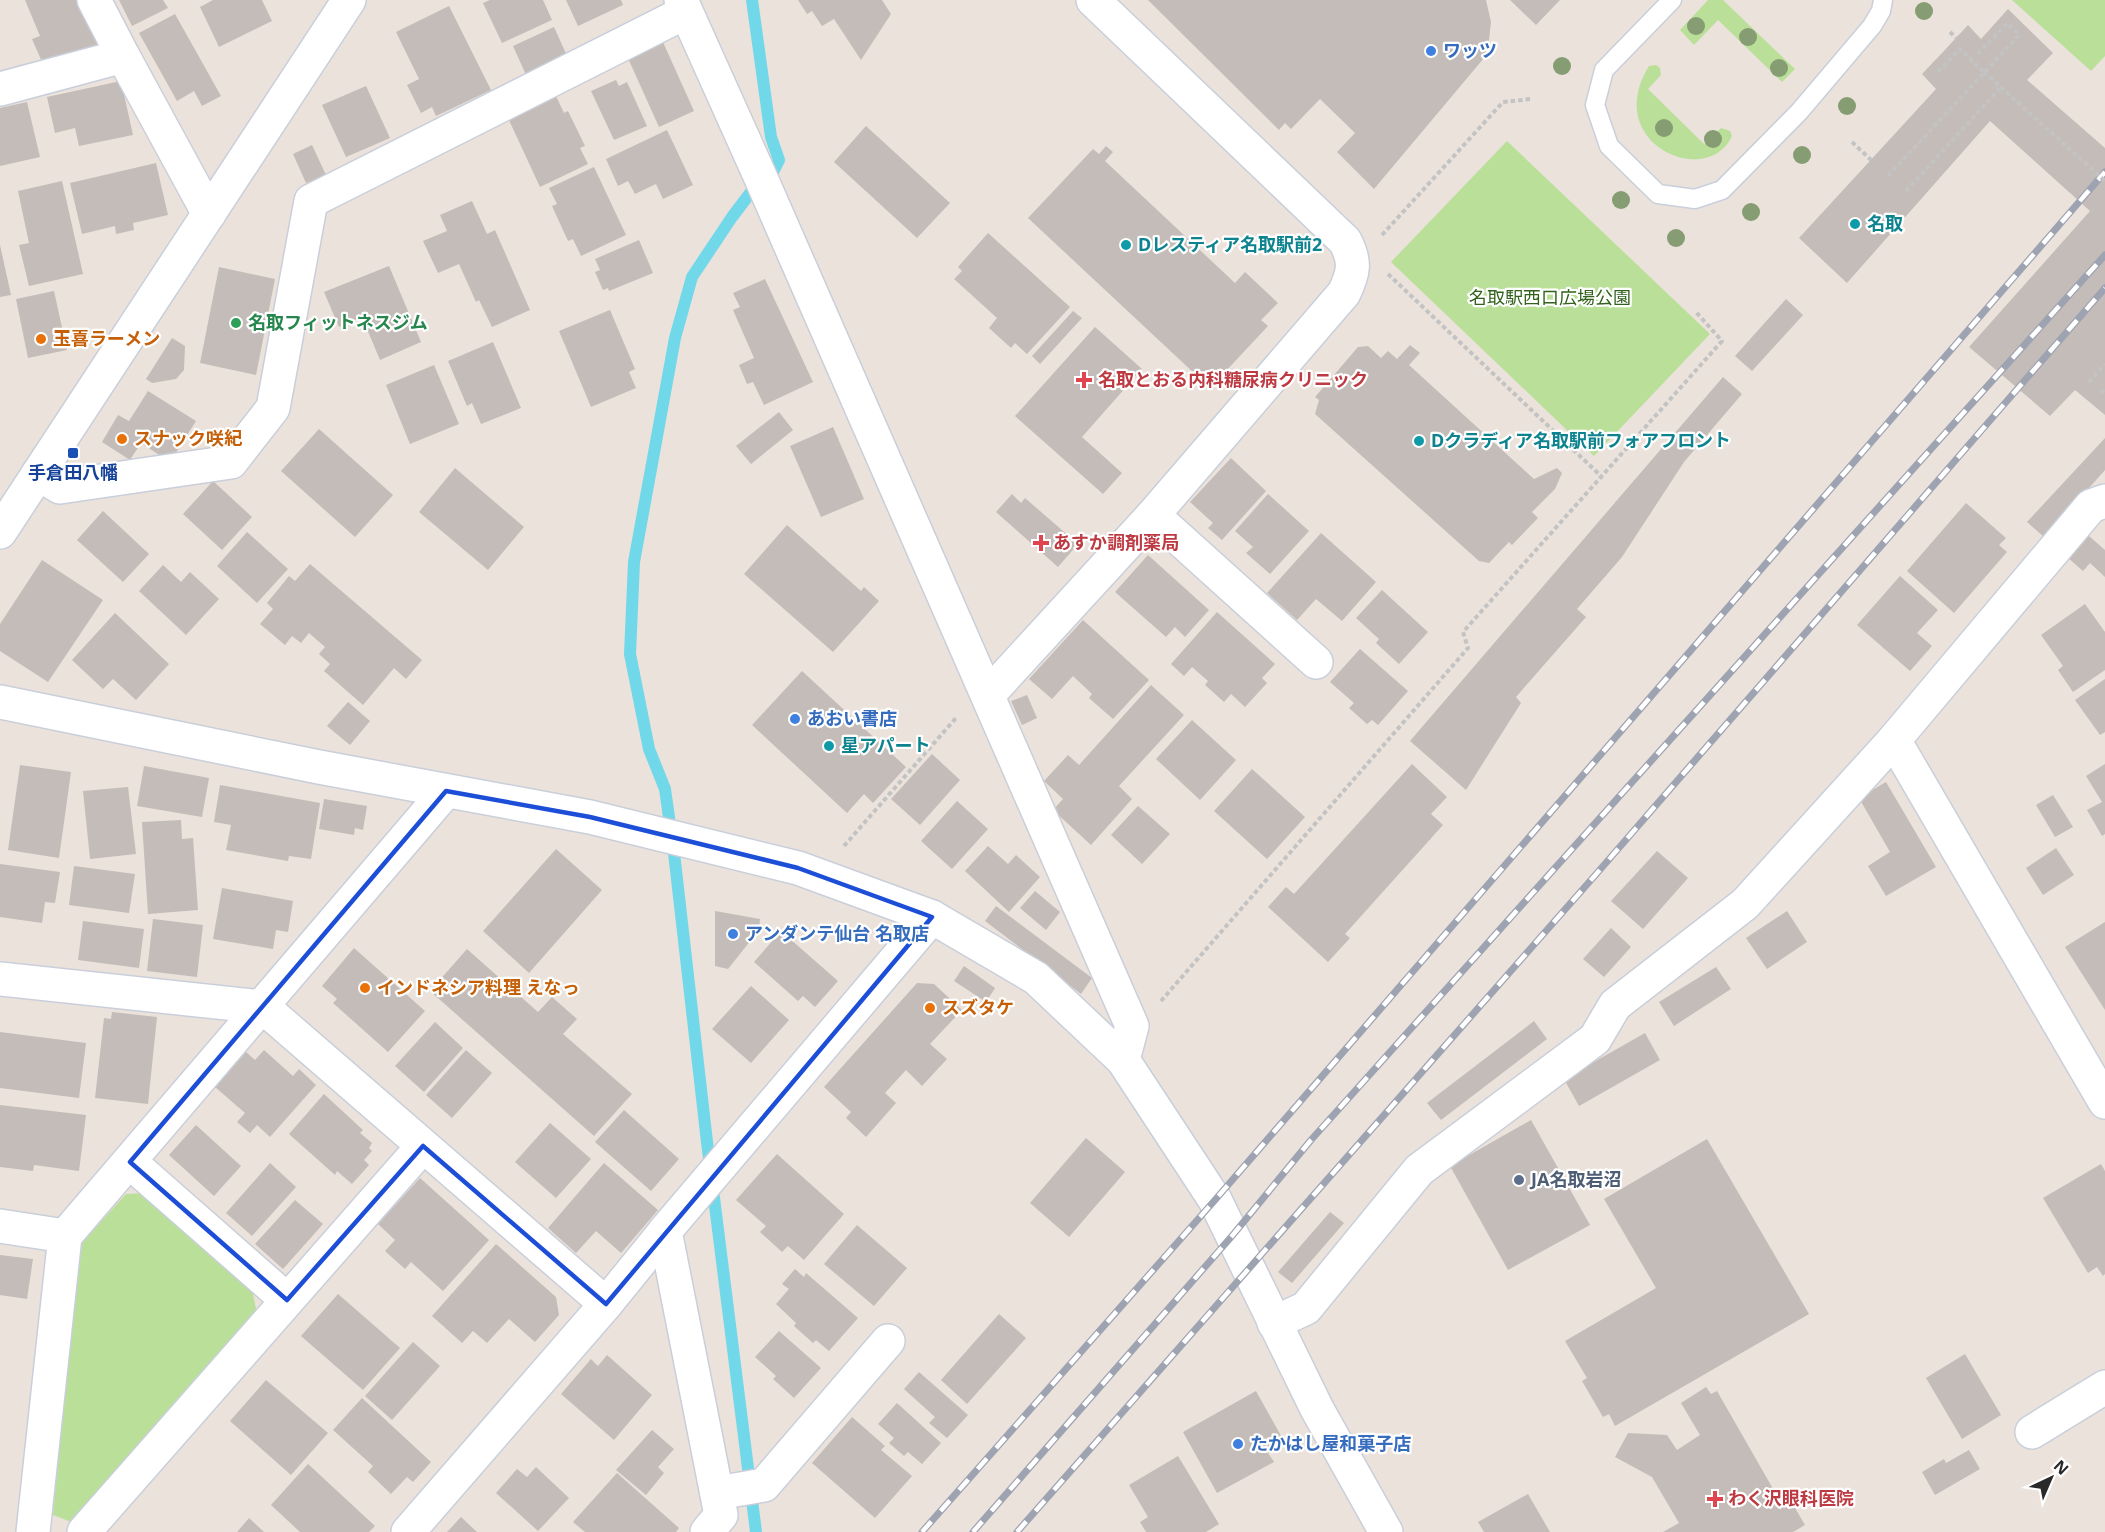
<svg xmlns="http://www.w3.org/2000/svg" width="2105" height="1532" font-family="'Noto Sans','Noto Sans JP',sans-serif">
<style>
.green{fill:#b9df99}
.lines{fill:none;stroke-linecap:round;stroke-linejoin:round}
.stream{stroke:#71d8e9;stroke-width:12}
.building{fill:#c3bcb8}
.service-casing{stroke:#c9cfda;stroke-width:21}
.minor-casing{stroke:#c9cfda;stroke-width:36}
.tertiary-casing{stroke:#c9cfda;stroke-width:36}
.path{stroke:#c3c3c3;stroke-width:4;stroke-dasharray:4.5 3;stroke-linecap:butt}
.service{stroke:#fff;stroke-width:18}
.minor{stroke:#fff;stroke-width:33}
.tertiary{stroke:#fff;stroke-width:33}
.rail-casing{stroke:#9ea3b2;stroke-width:7}
.rail{stroke:#fff;stroke-width:4.5;stroke-dasharray:14;stroke-linecap:butt}
.path-bridge{stroke:#c3c3c3;stroke-width:4;stroke-dasharray:4.5 3;stroke-linecap:butt}
.tree{fill:#869c72}
.marked{fill:none;stroke:#1d4ed8;stroke-width:4.5;stroke-linejoin:round}
.shop-dot{fill:#3f7fe0;stroke:#fff;stroke-width:2}
.culture-dot{fill:#0f9aa8;stroke:#fff;stroke-width:2}
.leisure-dot{fill:#2e9e5b;stroke:#fff;stroke-width:2}
.food-dot{fill:#e8710a;stroke:#fff;stroke-width:2}
.health-dot{fill:#e0444e;stroke:#fff;stroke-width:2}
.transit-dot{fill:#1a4fb4;stroke:#fff;stroke-width:2}
.service-dot{fill:#5c6f8a;stroke:#fff;stroke-width:2}
.labels{text-anchor:middle;stroke-width:4.5;stroke-linejoin:round;paint-order:stroke}
.shop-label{font-size:18px;font-weight:bold;fill:#366cbe;stroke:#fff;text-anchor:start}
.culture-label{font-size:18px;font-weight:bold;fill:#0d838f;stroke:#fff;text-anchor:start}
.park-label{font-size:18px;fill:#33621c;stroke:#fff}
.leisure-label{font-size:18px;font-weight:bold;fill:#27864d;stroke:#fff;text-anchor:start}
.food-label{font-size:18px;font-weight:bold;fill:#c56008;stroke:#fff;text-anchor:start}
.health-label{font-size:18px;font-weight:bold;fill:#be3a42;stroke:#fff;text-anchor:start}
.transit-label{font-size:18px;font-weight:bold;fill:#164399;stroke:#fff}
.service-label{font-size:18px;font-weight:bold;fill:#4e5e75;stroke:#fff;text-anchor:start}
</style>
<rect width="100%" height="100%" fill="#ebe2db"/>
<g class="green">
<path d="M1708,0H1723L1795,69L1782,82L1718,20L1694,45L1680,30Z"/>
<path d="M2012,0H2105V56L2091,71Z"/>
<path d="M1656,65L1660,68L1661,75L1648,89L1704,144L1721,128L1730,131L1732,136C1707,190 1601,143 1649,66Z"/>
<path d="M1507,141L1710,334L1594,456L1391,262Z"/>
<path d="M146,1193L252,1289L257,1314L74,1523L53,1515L79,1246L126,1194Z"/>
</g>
<g class="lines">
<g class="stream">
<path d="M752,0L771,137L779,160L774,170"/>
<path d="M751,192L732,217L692,277L675,338L634,562L630,654L649,749L665,789L674,853L707,1142L756,1532"/>
</g>
</g>
<g class="building">
<path d="M25,0H80L101,46L46,71L32,39L40,36Z"/>
<path d="M119,0H163L168,8L132,26Z"/>
<path d="M213,0H262L272,21L219,47L200,7Z"/>
<path d="M490,0H543L552,20L502,43L483,3Z"/>
<path d="M566,0H621L623,5L578,26Z"/>
<path d="M798,0H882L891,14L861,60L834,19L822,26L812,11L807,14Z"/>
<path d="M1148,0H1486L1491,22L1489,40L1484,58L1374,189L1337,152L1355,133L1320,99L1291,129L1285,123L1279,130Z"/>
<path d="M1510,0H1560L1536,25Z"/>
<path d="M449,6L491,90L436,116L432,107L421,113L407,85L419,79L396,32Z"/>
<path d="M2008,9L2053,53L2027,80L2105,148V415L2075,390L2050,416L1969,347L2090,211L1990,121L1847,283L1799,238L1936,89L1922,74L1942,53L1968,25L1981,39Z"/>
<path d="M175,14L221,96L202,106L194,91L177,101L139,33Z"/>
<path d="M554,27L568,58L527,77L513,46Z"/>
<path d="M662,40L694,111L659,127L627,56Z"/>
<path d="M616,80L619,86L627,82L647,126L614,140L591,91Z"/>
<path d="M121,81L133,135L79,146L75,128L55,133L47,97Z"/>
<path d="M366,86L390,138L346,157L322,105Z"/>
<path d="M556,96L564,113L568,111L585,146L580,148L588,164L540,187L508,118Z"/>
<path d="M27,102L40,157L0,166V108Z"/>
<path d="M866,126L950,203L917,238L834,162Z"/>
<path d="M667,130L693,185L663,199L656,184L635,194L628,181L618,186L606,159Z"/>
<path d="M312,145L326,175L306,183L293,154Z"/>
<path d="M1106,146L1113,152L1105,161L1235,283L1245,272L1278,303L1261,320L1268,326L1210,388L1028,218L1093,149L1099,154Z"/>
<path d="M156,163L168,215L133,223L134,230L116,234L115,226L82,234L70,183Z"/>
<path d="M594,167L626,235L581,256L573,239L568,241L552,206L557,204L549,188Z"/>
<path d="M62,181L83,274L29,286L19,245L29,243L18,191Z"/>
<path d="M472,201L487,234L495,230L530,310L492,327L479,300L476,302L459,264L438,273L423,241L447,231L440,215Z"/>
<path d="M988,233L1070,307L1027,354L1015,343L1011,348L989,328L997,318L954,279L962,271L958,267Z"/>
<path d="M639,240L653,273L609,291L608,288L603,290L595,272L600,270L595,259Z"/>
<path d="M0,245L11,295L0,297Z"/>
<path d="M389,266L421,342L380,360L362,317L339,327L324,292Z"/>
<path d="M219,267L275,279L256,375L200,363Z"/>
<path d="M765,279L813,382L764,405L753,382L747,384L739,365L754,358L733,310L740,307L733,293Z"/>
<path d="M54,291L67,350L28,358L16,299Z"/>
<path d="M1786,299L1803,315L1752,371L1735,356Z"/>
<path d="M610,310L635,369L629,372L636,388L591,407L559,331Z"/>
<path d="M1073,311L1082,318L1040,364L1032,356Z"/>
<path d="M1095,327L1142,369L1082,437L1122,473L1103,494L1015,416Z"/>
<path d="M172,338L185,346L184,370L176,379L152,383L146,379Z"/>
<path d="M493,342L521,408L481,424L472,403L467,406L448,361Z"/>
<path d="M1410,345L1420,353L1409,365L1534,479L1557,468L1562,473L1555,489L1532,512L1538,518L1512,545L1509,542L1489,563L1479,561L1315,414L1319,400L1315,397L1358,347L1368,346L1381,358L1388,351L1397,359Z"/>
<path d="M434,365L459,424L410,444L386,385Z"/>
<path d="M1723,377L1742,394L1684,462L1622,557L1577,609L1586,617L1516,697L1521,703L1466,790L1410,741Z"/>
<path d="M148,391L196,421L170,462L141,443L130,460L102,442L118,415L129,421Z"/>
<path d="M779,412L793,430L751,464L736,446Z"/>
<path d="M833,427L864,499L821,517L790,446Z"/>
<path d="M319,429L393,495L355,537L281,471Z"/>
<path d="M2105,438V470L2065,515L2105,550V577L2090,563L2083,571L2027,522Z"/>
<path d="M1231,458L1266,491L1222,540L1208,528L1213,523L1190,502Z"/>
<path d="M455,468L524,527L488,570L419,512Z"/>
<path d="M213,481L252,517L222,550L183,514Z"/>
<path d="M1012,494L1021,503L1025,498L1078,544L1058,567L996,512Z"/>
<path d="M1268,494L1309,531L1270,574L1246,553L1253,547L1235,531Z"/>
<path d="M1966,503L2006,538L1999,545L2007,552L1954,613L1907,571Z"/>
<path d="M103,511L149,554L123,582L77,540Z"/>
<path d="M787,525L861,591L864,587L879,601L833,652L744,574Z"/>
<path d="M247,532L288,569L257,603L217,566Z"/>
<path d="M1321,533L1376,582L1342,621L1316,599L1297,620L1267,593Z"/>
<path d="M1148,555L1209,610L1185,637L1175,627L1166,637L1115,592Z"/>
<path d="M42,560L103,600L48,682L0,651V624Z"/>
<path d="M310,564L422,660L406,679L394,668L363,705L324,671L330,664L319,654L325,647L309,633L301,643L292,636L285,645L260,624L273,609L267,603L289,576L295,581Z"/>
<path d="M163,565L181,582L190,572L219,599L186,635L139,591Z"/>
<path d="M1900,576L1938,610L1917,633L1932,646L1910,671L1857,625Z"/>
<path d="M1382,590L1428,632L1399,664L1376,643L1379,639L1356,618Z"/>
<path d="M2085,604L2105,632V670L2073,692L2058,670L2063,666L2041,635Z"/>
<path d="M1217,612L1275,664L1262,678L1267,683L1245,707L1231,694L1224,702L1205,685L1208,681L1192,667L1184,676L1171,664Z"/>
<path d="M115,613L169,664L136,700L113,679L103,689L72,660Z"/>
<path d="M1083,620L1149,680L1113,719L1089,698L1092,694L1073,676L1052,699L1029,679Z"/>
<path d="M1360,649L1408,691L1378,725L1372,720L1367,724L1349,708L1354,703L1330,682Z"/>
<path d="M802,671L906,767L873,803L864,794L847,813L752,725Z"/>
<path d="M2105,679V732L2100,735L2075,700Z"/>
<path d="M1151,685L1184,715L1119,786L1132,799L1091,845L1053,810L1063,799L1044,781L1068,755L1079,765Z"/>
<path d="M1027,695L1037,718L1022,725L1011,701Z"/>
<path d="M348,702L370,721L350,745L327,726Z"/>
<path d="M1192,720L1236,760L1200,800L1156,759Z"/>
<path d="M932,754L960,780L920,825L891,799Z"/>
<path d="M1412,764L1447,797L1431,814L1443,825L1345,934L1350,938L1328,962L1268,907L1286,887L1294,894Z"/>
<path d="M2105,764V834L2102,836L2087,810L2102,802L2086,776Z"/>
<path d="M20,765L71,772L59,858L8,850Z"/>
<path d="M144,766L209,778L202,817L137,806Z"/>
<path d="M1252,769L1305,817L1267,859L1214,811Z"/>
<path d="M1886,782L1936,867L1886,896L1868,866L1890,852L1859,798Z"/>
<path d="M220,785L320,803L311,859L289,856L288,861L226,850L231,825L214,822Z"/>
<path d="M128,787L136,854L90,859L83,791Z"/>
<path d="M2053,795L2073,827L2055,837L2036,805Z"/>
<path d="M324,799L367,806L363,830L355,828L354,835L319,829Z"/>
<path d="M957,801L988,829L952,869L921,841Z"/>
<path d="M1138,806L1170,834L1142,864L1111,835Z"/>
<path d="M181,820L182,839L193,838L198,910L148,914L142,822Z"/>
<path d="M988,846L1008,864L1016,855L1040,877L1009,912L965,871Z"/>
<path d="M2056,848L2074,875L2043,895L2026,868Z"/>
<path d="M556,849L602,890L529,973L483,931Z"/>
<path d="M1657,851L1688,878L1643,929L1611,901Z"/>
<path d="M0,864L60,872L55,903L45,902L42,923L0,917Z"/>
<path d="M74,866L135,874L129,913L69,905Z"/>
<path d="M222,888L293,901L288,932L276,930L273,949L213,939Z"/>
<path d="M1035,891L1060,912L1046,930L1020,908Z"/>
<path d="M996,906L1092,978L1081,994L985,921Z"/>
<path d="M715,911L760,919L759,930L728,969L715,966Z"/>
<path d="M1787,911L1807,942L1767,969L1746,938Z"/>
<path d="M153,919L203,925L197,977L147,971Z"/>
<path d="M83,921L144,929L139,968L78,960Z"/>
<path d="M2105,922V1010L2065,947Z"/>
<path d="M1611,928L1631,947L1604,977L1583,959Z"/>
<path d="M781,931L838,981L815,1007L803,996L798,1001L754,962Z"/>
<path d="M354,948L425,1011L388,1052L333,1003L337,999L322,986Z"/>
<path d="M467,949L538,1012L552,997L577,1019L563,1034L632,1094L594,1136L430,991Z"/>
<path d="M964,966L995,988L986,1002L954,981Z"/>
<path d="M1716,967L1731,989L1674,1026L1659,1002Z"/>
<path d="M917,983L934,984L962,1010L930,1044L947,1059L922,1086L906,1070L885,1093L896,1103L866,1137L846,1118L851,1112L824,1087Z"/>
<path d="M751,986L789,1020L751,1063L712,1029Z"/>
<path d="M112,1012L157,1017L148,1104L95,1098L104,1018L111,1019Z"/>
<path d="M1534,1021L1547,1039L1441,1120L1427,1103Z"/>
<path d="M435,1022L463,1048L424,1092L395,1066Z"/>
<path d="M0,1032L86,1043L79,1098L0,1088Z"/>
<path d="M1645,1033L1660,1060L1579,1106L1564,1079Z"/>
<path d="M264,1050L293,1076L299,1069L316,1085L270,1137L257,1125L250,1133L237,1122L245,1113L215,1087L246,1052L255,1060Z"/>
<path d="M466,1050L492,1073L452,1118L426,1095Z"/>
<path d="M324,1094L363,1130L360,1133L372,1143L369,1148L372,1151L364,1160L369,1165L352,1184L337,1171L335,1175L289,1134Z"/>
<path d="M0,1105L86,1115L79,1171L34,1165L33,1171L0,1167Z"/>
<path d="M624,1110L679,1159L651,1191L595,1142Z"/>
<path d="M1531,1120L1590,1225L1508,1270L1450,1166Z"/>
<path d="M550,1123L591,1159L556,1198L515,1162Z"/>
<path d="M196,1125L241,1166L214,1196L169,1155Z"/>
<path d="M1086,1138L1125,1172L1069,1237L1030,1203Z"/>
<path d="M1707,1139L1809,1314L1615,1426L1609,1414L1603,1417L1582,1381L1587,1378L1565,1341L1656,1288L1604,1199Z"/>
<path d="M777,1154L844,1214L804,1260L788,1246L782,1252L760,1232L766,1226L736,1200Z"/>
<path d="M270,1163L296,1187L252,1236L226,1213Z"/>
<path d="M604,1163L658,1210L621,1253L596,1231L576,1253L548,1228Z"/>
<path d="M2101,1164L2105,1171V1274L2103,1276L2097,1267L2088,1273L2043,1198Z"/>
<path d="M420,1178L489,1240L443,1291L411,1262L405,1269L385,1251L395,1240L378,1224Z"/>
<path d="M295,1200L323,1224L283,1269L255,1244Z"/>
<path d="M1330,1212L1344,1223L1292,1283L1278,1272Z"/>
<path d="M857,1225L907,1268L874,1306L824,1264Z"/>
<path d="M496,1244L556,1297L559,1315L535,1342L509,1319L487,1343L473,1331L462,1343L432,1316Z"/>
<path d="M0,1255L33,1259L27,1299L0,1295Z"/>
<path d="M795,1269L804,1277L806,1273L858,1318L829,1351L816,1340L813,1343L794,1326L796,1323L776,1304L789,1289L782,1284Z"/>
<path d="M338,1294L400,1348L363,1390L301,1336Z"/>
<path d="M999,1314L1026,1338L967,1404L941,1380Z"/>
<path d="M779,1331L821,1368L794,1398L773,1379L776,1376L755,1357Z"/>
<path d="M413,1342L440,1366L392,1420L365,1396Z"/>
<path d="M1965,1354L2001,1415L1962,1439L1926,1378Z"/>
<path d="M607,1355L652,1395L614,1440L561,1394L591,1359L598,1366Z"/>
<path d="M919,1372L968,1415L947,1438L929,1423L935,1417L904,1389Z"/>
<path d="M266,1380L328,1433L291,1475L230,1421Z"/>
<path d="M1706,1387L1711,1394L1717,1391L1776,1494L1784,1489L1805,1525L1793,1532H1663L1679,1523L1652,1477L1615,1457L1628,1433L1667,1435L1677,1450L1700,1435L1681,1403Z"/>
<path d="M1256,1391L1285,1443L1268,1453L1274,1462L1217,1493L1183,1432Z"/>
<path d="M362,1398L431,1462L413,1482L407,1477L391,1494L368,1472L373,1466L333,1430Z"/>
<path d="M897,1403L941,1443L922,1464L908,1452L904,1456L889,1443L894,1438L878,1424Z"/>
<path d="M852,1417L885,1446L881,1450L912,1476L875,1518L812,1463Z"/>
<path d="M652,1430L674,1449L658,1467L664,1473L646,1495L616,1470Z"/>
<path d="M1969,1450L1980,1469L1935,1495L1922,1472L1944,1459L1946,1463Z"/>
<path d="M1178,1456L1219,1524L1206,1532H1146L1140,1522L1148,1517L1129,1485Z"/>
<path d="M308,1464L375,1526L369,1532H300L271,1505Z"/>
<path d="M536,1467L569,1498L538,1531L496,1493L517,1469L527,1477Z"/>
<path d="M617,1473L679,1528L676,1532H585L573,1522Z"/>
<path d="M1528,1494L1550,1532H1484L1478,1522Z"/>
<path d="M461,1517L477,1532H447Z"/>
<path d="M249,1518L264,1532H237Z"/>
</g>
<g class="lines">
<g class="service-casing">
<path id="service" d="M1672,0L1604,70L1595,105L1609,146L1658,194L1695,199L1722,190L1799,112L1872,26L1881,11L1883,0"/>
</g>
<g class="minor-casing">
<g id="minor">
<path d="M94,0L123,56"/>
<path d="M681,0L760,176L1132,1026L1123,1060"/>
<path d="M0,89L123,56L209,214"/>
<path d="M38,474L60,487L231,462L273,408L311,201L686,12"/>
<path d="M1153,515L1316,662"/>
<path d="M1894,740L2105,1102"/>
<path d="M0,979L263,1007L606,1304"/>
<path d="M130,1162L287,1300"/>
<path d="M0,1226L65,1236"/>
<path d="M665,1231L721,1515L707,1532"/>
<path d="M1274,1323L1306,1308L1419,1170L1595,1039L1615,1005L1745,904L1894,740L2091,506L2105,501"/>
<path d="M2032,1432L2105,1387"/>
<path d="M717,1493L764,1485L888,1341"/>
<path d="M33,1532L65,1236L446,791"/>
<path d="M84,1532L423,1146"/>
<path d="M408,1532L606,1304L665,1231L932,917"/>
</g>
</g>
<g class="tertiary-casing">
<g id="tertiary">
<path d="M0,532L349,0"/>
<path d="M988,695L1153,515L1344,293C1354,272 1356,262 1345,241L1093,0"/>
<path d="M0,702L319,767L590,817L798,868L932,917L1036,978L1123,1060L1215,1200L1317,1409L1386,1532"/>
</g>
</g>
<g class="path">
<path d="M1950,32L1956,38"/>
<path d="M1938,72L1960,49L1984,72"/>
<path d="M1852,142L1871,160"/>
<path d="M1888,176L2019,35L2008,23L1976,56"/>
<path d="M1906,191L2001,87"/>
<path d="M1382,235L1503,102L1531,99"/>
<path d="M1388,274L1601,476"/>
<path d="M2089,382L2105,364"/>
<path d="M2101,393L2105,388"/>
<path d="M844,846L956,718"/>
<path d="M1161,1001L1468,648L1463,632L1722,341L1695,311"/>
</g>
<use href="#service" class="service"/>
<use href="#minor" class="minor"/>
<use href="#tertiary" class="tertiary"/>
<g class="rail-casing">
<g id="rail">
<path d="M922,1532L1215,1200L2105,172"/>
<path d="M973,1532L1232,1236L1311,1140L2105,255"/>
<path d="M1017,1532L1598,872L2105,288"/>
</g>
</g>
<use href="#rail" class="rail"/>
<path class="path-bridge" d="M1984,72L2105,181"/>
</g>
<g class="tree">
<circle cx="1924" cy="11" r="9"/>
<circle cx="1696" cy="26" r="9"/>
<circle cx="1748" cy="37" r="9"/>
<circle cx="1562" cy="66" r="9"/>
<circle cx="1779" cy="68" r="9"/>
<circle cx="1847" cy="106" r="9"/>
<circle cx="1664" cy="128" r="9"/>
<circle cx="1713" cy="139" r="9"/>
<circle cx="1802" cy="155" r="9"/>
<circle cx="1621" cy="200" r="9"/>
<circle cx="1751" cy="212" r="9"/>
<circle cx="1676" cy="238" r="9"/>
</g>
<path class="marked" d="M446,791L590,817L798,868L932,917L606,1304L423,1146L287,1300L130,1162Z"/>
<g class="shop-dot">
<circle cx="1431" cy="51" r="6"/>
<circle cx="795" cy="719" r="6"/>
<circle cx="733" cy="934" r="6"/>
<circle cx="1238" cy="1444" r="6"/>
</g>
<g class="culture-dot">
<circle cx="1855" cy="224" r="6"/>
<circle cx="1126" cy="245" r="6"/>
<circle cx="1419" cy="441" r="6"/>
<circle cx="829" cy="746" r="6"/>
</g>
<circle class="leisure-dot" cx="236" cy="323" r="6"/>
<g class="food-dot">
<circle cx="41" cy="339" r="6"/>
<circle cx="122" cy="439" r="6"/>
<circle cx="365" cy="988" r="6"/>
<circle cx="930" cy="1008" r="6"/>
</g>
<g class="health-dot">
<path d="M1081 371h6v6h6v6h-6v6h-6v-6h-6v-6h6z"/>
<path d="M1038 534h6v6h6v6h-6v6h-6v-6h-6v-6h6z"/>
<path d="M1712 1490h6v6h6v6h-6v6h-6v-6h-6v-6h6z"/>
</g>
<rect class="transit-dot" x="67" y="447" width="12" height="12" rx="3"/>
<circle class="service-dot" cx="1519" cy="1180" r="6"/>
<g class="labels">
<g class="shop-label">
<text x="1443" y="57">ワッツ</text>
<text x="807" y="725">あおい書店</text>
<text x="745" y="940">アンダンテ仙台 名取店</text>
<text x="1250" y="1450">たかはし屋和菓子店</text>
</g>
<g class="culture-label">
<text x="1867" y="230">名取</text>
<text x="1138" y="251">Dレスティア名取駅前2</text>
<text x="1431" y="447">Dクラディア名取駅前フォアフロント</text>
<text x="841" y="752">星アパート</text>
</g>
<g class="park-label">
<text x="1550" y="304">名取駅西口広場公園</text>
</g>
<g class="leisure-label">
<text x="248" y="329">名取フィットネスジム</text>
</g>
<g class="food-label">
<text x="53" y="345">玉喜ラーメン</text>
<text x="134" y="445">スナック咲紀</text>
<text x="377" y="994">インドネシア料理 えなっ</text>
<text x="942" y="1014">スズタケ</text>
</g>
<g class="health-label">
<text x="1098" y="386">名取とおる内科糖尿病クリニック</text>
<text x="1053" y="549">あすか調剤薬局</text>
<text x="1728" y="1505">わく沢眼科医院</text>
</g>
<g class="transit-label">
<text x="73" y="479">手倉田八幡</text>
</g>
<g class="service-label">
<text x="1531" y="1186">JA名取岩沼</text>
</g>
</g>
<g transform="translate(2051 1478) rotate(44)" stroke="#ffffff" stroke-width="4.5" paint-order="stroke">
<path d="M0-4.5L10 22L0 15L-10 22Z" fill="#292929"/>
<text y="-9" font-size="16" font-weight="bold" text-anchor="middle" fill="#292929">N</text>
</g>
</svg>
